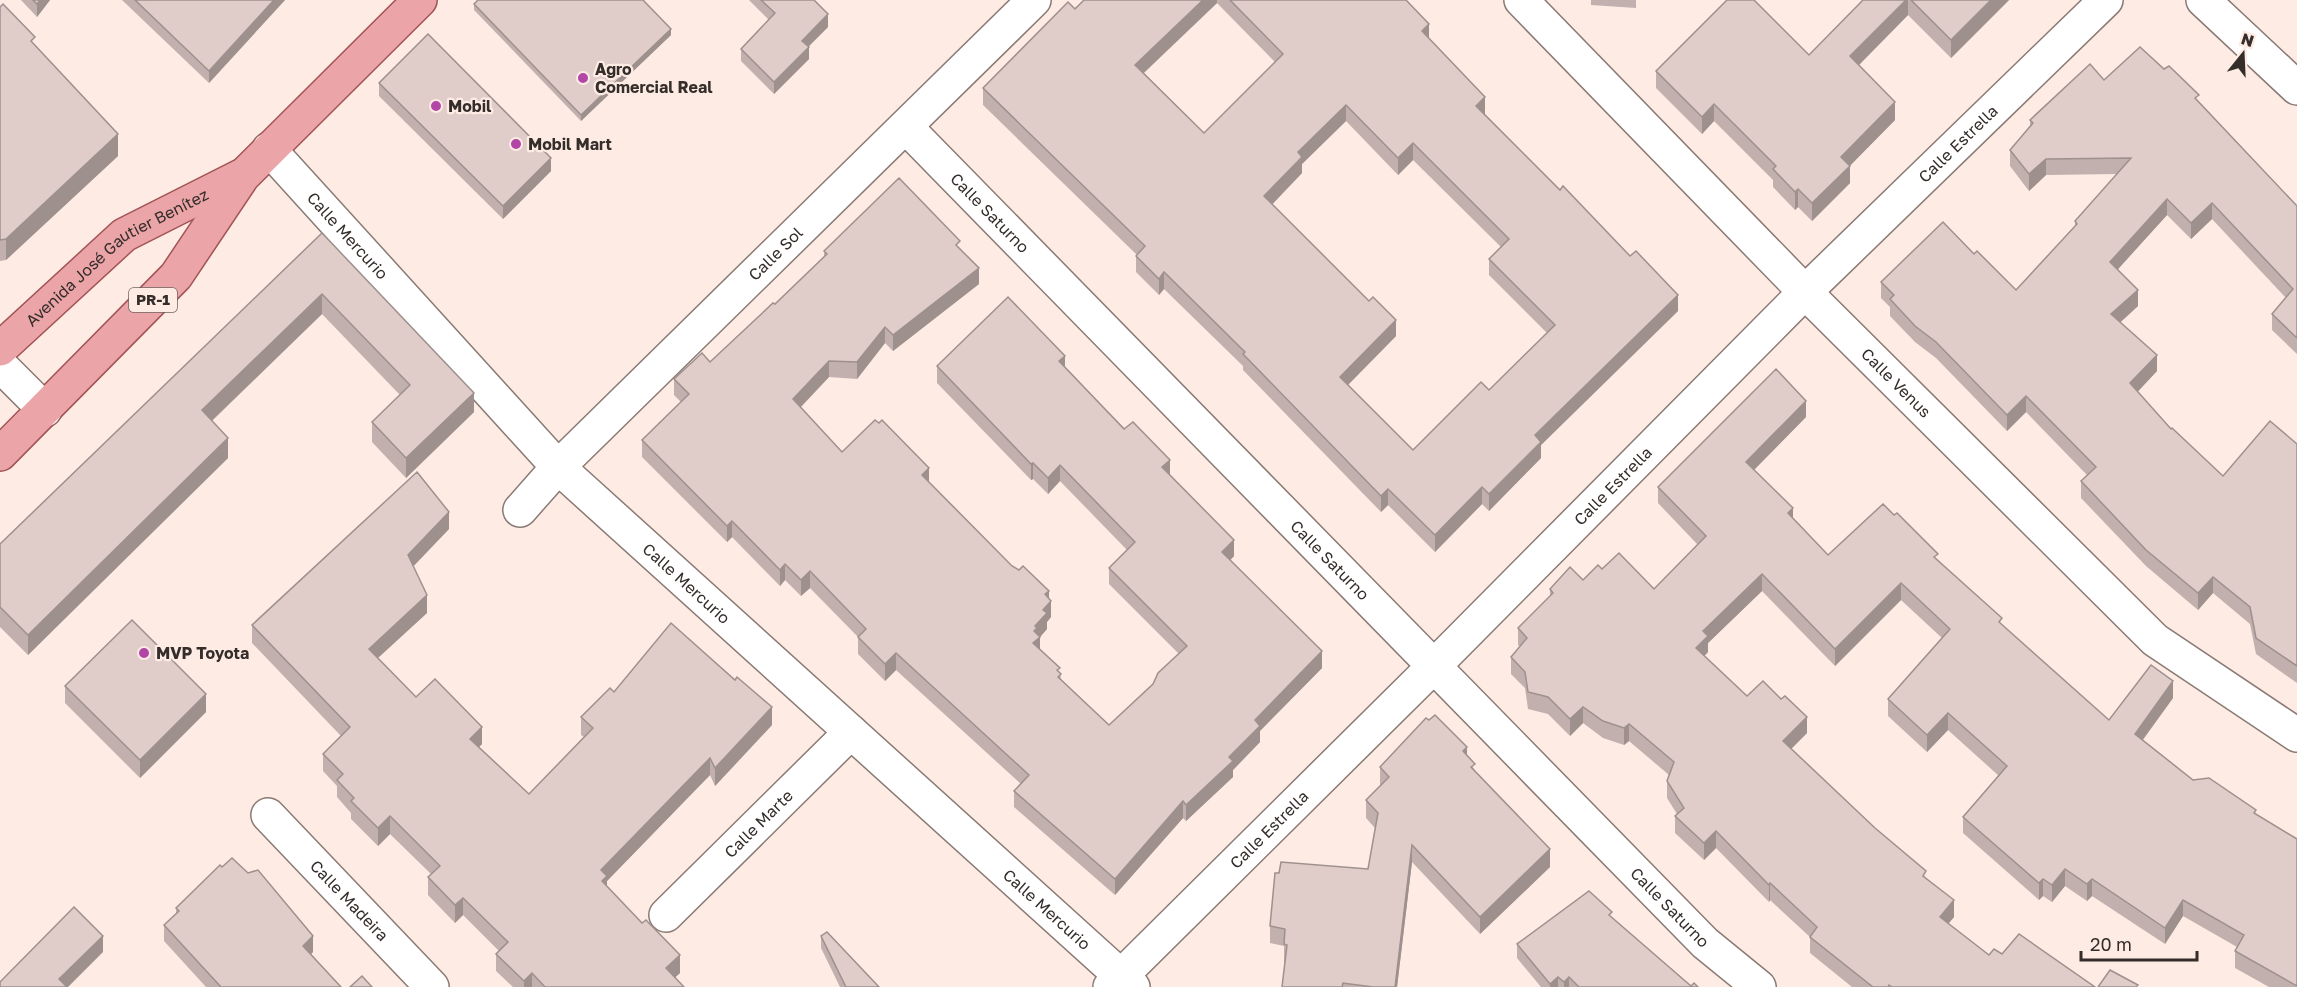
<svg xmlns="http://www.w3.org/2000/svg" width="2297" height="987" font-family="'Golos Text',sans-serif">
<style>
.lines{fill:none;stroke-linecap:round;stroke-linejoin:round}
.street-casing{stroke:#8a7a74;stroke-width:36}
.primary-casing{stroke:#a25355;stroke-width:36}
.street{stroke:#fff;stroke-width:33}
.primary{stroke:#eba4a7;stroke-width:33}
.wall{fill:#c1b0ae;fill-rule:evenodd}
.shaded-wall{fill:#9d908d}
.building{fill:#e0cdca;stroke:#9d908d;stroke-width:1.5;fill-rule:evenodd}
.poi-dot{fill:#b246a7;stroke:#fdebe4;stroke-width:2}
.labels{text-anchor:middle;stroke-width:4.5;stroke-linejoin:round;paint-order:stroke}
.shield{fill:#fdebe4;stroke:#706662;stroke-width:1.5}
.shield-label{font-size:15px;font-weight:bold;fill:#342d2a}
.poi-label{font-size:16px;font-weight:bold;fill:#342d2a;stroke:#fdebe4;text-anchor:start}
.street-label{font-size:16px;fill:#342d2a;stroke:#fdebe4}
</style>
<rect width="100%" height="100%" fill="#fdebe4"/>
<g class="lines">
<g class="street-casing">
<g id="street">
<path id="s1" d="M1521,0L1805,292L2155,640L2297,735"/>
<path d="M2203,0L2297,88"/>
<path id="s2" d="M906,127L1705,943L1759,987"/>
<path id="s3" d="M269,149L558,467L1133,987"/>
<path d="M0,365L45,410"/>
<path id="s4" d="M520,510L558,467L1034,0"/>
<path id="s5" d="M268,815L432,987"/>
<path id="s6" d="M666,915L851,732"/>
<path id="s7" d="M1110,987L1435,665L1805,292L2106,0"/>
</g>
</g>
<g class="primary-casing">
<g id="primary">
<path id="s8" d="M0,349L124,235L241,176"/>
<path d="M0,454L176,276L243,176L420,0"/>
</g>
</g>
<use href="#street" class="street"/>
<use href="#primary" class="primary"/>
</g>
<g class="wall">
<path d="M21,0H50L37,17Z"/>
<path d="M122,0H285L209,83Z"/>
<path d="M749,0H814L828,27L808,47L809,59L774,94L741,61V49L769,20Z"/>
<path d="M1084,0H1406L1429,39L1485,114L1678,311L1541,445V458L1489,511L1482,504L1435,552L1388,505L1381,512L1243,370V366L1164,289L1159,295L1136,272V256L1137,255L983,105V88ZM1217,3L1275,62L1204,133L1144,73ZM1346,121L1398,175L1413,160L1501,247L1489,259V275L1547,333L1489,390L1413,450L1348,385L1396,336L1272,204L1302,173V164Z"/>
<path d="M1591,0H1636V8L1591,5Z"/>
<path d="M1863,0H2009L1951,58L1908,15L1859,65L1895,120L1849,166L1850,183L1812,221L1798,207L1795,210L1773,187V180L1714,121L1702,134L1656,88V71L1809,55Z"/>
<path d="M474,4L671,35L581,121L474,10Z"/>
<path d="M0,7L35,45L118,156L6,260L0,261Z"/>
<path d="M2104,80L2199,102L2297,206V354L2272,330V314L2286,298L2212,219L2191,239L2167,215L2117,270L2138,306L2120,322L2157,371L2137,392L2171,429L2223,476L2297,444V683L2256,654L2250,624L2213,593L2198,610L2146,566L2081,498V481L2087,475L2026,412L2007,431L1936,358L1915,342L1890,316V307L1881,298V282L1974,254L2016,290L2075,226V221L2117,174L2046,175L2029,191L2010,166V150L2030,126V120Z"/>
<path d="M379,83L551,171L503,219L379,96Z"/>
<path d="M322,233L474,412L406,478L372,442V422L400,395L322,314L212,421L228,458L28,655L0,627V544Z"/>
<path d="M960,249L979,284L893,351L885,343L857,379L829,377L801,407L842,452L929,482L1012,566L1049,598L1051,617L1047,622V629L1040,637V649L1060,673L1061,679L1109,725L1153,684L1179,654L1109,584V568L1127,550L1060,481L1048,494L1033,479L1031,480L937,383V366L1065,367L1170,475L1234,556L1230,560L1322,668L1260,731V742L1233,770V777L1186,821L1183,818L1115,895L1014,807V791L1021,784L896,670L885,681L858,654V637L810,588L801,596L785,580L780,586L732,537L727,542L642,457V440L681,402L674,395V379L710,362L775,304L824,258V251Z"/>
<path d="M1806,417L1754,470L1793,518L1828,555L1938,560L2002,625L2109,720L2173,698L2143,740L2193,780L2256,815L2297,839V987H2269L2235,968V951L2237,947L2183,916L2165,944L2092,896L2087,901L2065,886L2052,902L2043,896L2039,900L1963,833V817L1999,776L1948,730L1927,752L1888,716V699L1942,638L1901,600L1835,666L1762,591L1708,643V652L1704,656L1747,696L1807,733L1791,749L1926,878L1954,917L1948,923L1989,955L2002,954L2095,987H1852L1810,953V937L1770,900L1769,902L1716,848L1704,860L1675,833V816L1677,814L1667,798V781L1669,775L1629,741L1624,745L1603,738L1583,723L1570,736L1548,714L1528,709L1525,688L1511,674V657L1520,647L1518,645V628L1550,596V589L1583,580L1602,569L1654,589L1698,545L1658,503V487Z"/>
<path d="M449,529L413,566L427,613L378,658L416,697L482,744L479,747L529,794L584,737L581,735V717L614,692L772,725L715,786L710,775L607,881V886L680,973L675,977L684,987H513L496,971V954L499,951L463,915L455,923L428,895V877L431,874L390,834L378,846L351,819V813L337,797V786L323,771V754L341,736L252,643V625Z"/>
<path d="M65,686L206,712L140,778L65,703Z"/>
<path d="M1467,756L1475,771L1550,867L1480,934L1412,862L1397,987H1282L1285,962H1284V946L1270,943V926L1279,873L1368,869L1375,828L1366,818V800L1381,786L1380,785V767Z"/>
<path d="M176,908L313,952L311,954L341,987H206L164,941V925L176,914Z"/>
<path d="M1612,917L1691,986L1698,987H1541L1517,958V944Z"/>
<path d="M821,936L879,987H840L821,948Z"/>
</g>
<g class="shaded-wall">
<path d="M40,0H50L37,17V4Z"/>
<path d="M274,0H285L209,83V71Z"/>
<path d="M1203,0H1217V3L1135,81V65Z"/>
<path d="M1906,0H1908V15L1850,74V56Z"/>
<path d="M1991,0H2009L1951,58V40Z"/>
<path d="M828,14V27L802,53V41Z"/>
<path d="M1429,24V40L1422,31Z"/>
<path d="M671,29V35L581,121V115Z"/>
<path d="M809,47V59L774,94V82Z"/>
<path d="M1485,97V114L1476,122V106Z"/>
<path d="M1895,102V120L1841,175V157Z"/>
<path d="M1714,104V121L1702,134V117Z"/>
<path d="M1346,105V121L1302,164V173L1264,213V196L1298,152Z"/>
<path d="M118,134V156L6,260V239Z"/>
<path d="M1413,143V160L1398,175V158Z"/>
<path d="M551,158V171L503,219V206Z"/>
<path d="M2046,159V175L2029,191V174Z"/>
<path d="M1850,166V183L1812,221V203Z"/>
<path d="M1798,189V207L1795,210V192Z"/>
<path d="M2167,199V215L2110,278V262Z"/>
<path d="M2212,203V219L2191,239V223Z"/>
<path d="M979,268V284L893,351V335Z"/>
<path d="M1164,272V289L1159,295V279Z"/>
<path d="M2138,290V306L2111,331V314Z"/>
<path d="M322,294V314L202,430V410Z"/>
<path d="M1678,295V311L1541,445V458L1489,511V494L1535,435Z"/>
<path d="M1396,320V336L1340,393V377Z"/>
<path d="M885,327V343L857,379V362Z"/>
<path d="M2157,355V371L2130,400V383Z"/>
<path d="M1065,356V372L1059,361Z"/>
<path d="M829,361V377L793,415V399Z"/>
<path d="M474,393V412L406,478V458Z"/>
<path d="M2026,396V412L2007,431V415Z"/>
<path d="M1806,401V417L1746,478V462Z"/>
<path d="M228,438V458L28,655V635Z"/>
<path d="M1170,460V476L1162,467Z"/>
<path d="M1033,463V479L1031,480V464Z"/>
<path d="M1060,465V481L1048,494V478Z"/>
<path d="M929,468V484L922,475Z"/>
<path d="M1482,487V504L1435,552V535Z"/>
<path d="M1388,489V505L1381,512V496Z"/>
<path d="M1793,508V525L1788,513Z"/>
<path d="M449,512V529L408,572V555Z"/>
<path d="M732,521V537L727,542V526Z"/>
<path d="M1234,540V556L1222,569V552Z"/>
<path d="M785,564V580L780,586V570Z"/>
<path d="M810,571V588L801,596V580Z"/>
<path d="M1762,574V591L1708,643V652L1696,665V648L1703,631Z"/>
<path d="M2213,577V593L2198,610V593Z"/>
<path d="M1901,583V600L1835,666V649Z"/>
<path d="M1049,591V603L1051,601V617L1047,622V629L1040,637V653L1033,660L1034,631L1035,626L1043,610L1045,594Z"/>
<path d="M427,595V613L369,666V649Z"/>
<path d="M1322,651V668L1260,731V742L1233,770V777L1186,821V805L1229,757L1255,720Z"/>
<path d="M896,653V670L885,681V664Z"/>
<path d="M2173,681V698L2135,750V734Z"/>
<path d="M206,694V712L140,778V760Z"/>
<path d="M772,707V725L715,786V768Z"/>
<path d="M1583,707V723L1570,736V719Z"/>
<path d="M1948,713V730L1927,752V735Z"/>
<path d="M1807,717V733L1783,757V741Z"/>
<path d="M1629,724V741L1624,745V728Z"/>
<path d="M482,727V744L470,756V739Z"/>
<path d="M1467,747V765L1463,751Z"/>
<path d="M710,758V775L607,881V893L602,898L601,870Z"/>
<path d="M1183,801V818L1115,895V879Z"/>
<path d="M390,816V834L378,846V828Z"/>
<path d="M1716,831V848L1704,860V843Z"/>
<path d="M1412,845V862L1397,987H1395Z"/>
<path d="M1550,849V867L1480,934V917Z"/>
<path d="M2065,869V886L2052,902V885Z"/>
<path d="M2043,879V896L2039,900V883Z"/>
<path d="M2092,879V896L2087,901V884Z"/>
<path d="M1770,883V900L1769,902V885Z"/>
<path d="M463,898V915L455,923V905Z"/>
<path d="M1954,900V917L1940,934V917Z"/>
<path d="M2183,900V916L2165,944V928Z"/>
<path d="M103,936V952L68,987H59V979Z"/>
<path d="M313,936V952L303,962V946Z"/>
<path d="M680,955V973L666,986V968Z"/>
<path d="M532,973V987H524V981Z"/>
<path d="M1558,977V987H1550V984Z"/>
<path d="M1569,977V987H1564V982Z"/>
</g>
<g class="building">
<path d="M33,0H40L37,4Z"/>
<path d="M135,0H274L209,71Z"/>
<path d="M478,0H643L671,29L581,115L474,4Z"/>
<path d="M761,0H814L828,14L802,41L809,47L774,82L741,49L775,13Z"/>
<path d="M1084,0H1203L1135,65L1204,133L1283,54L1230,0H1406L1429,24L1422,31L1485,97L1476,106L1560,190L1563,186L1630,256L1636,251L1678,295L1535,435L1541,442L1489,494L1482,487L1435,535L1388,489L1381,496L1243,354L1245,352L1164,272L1159,279L1136,256L1145,246L983,88L1068,2L1075,9ZM1346,105L1398,158L1413,143L1509,239L1489,259L1555,325L1489,390L1481,382L1413,450L1340,377L1396,320L1373,297L1369,301L1264,196L1302,157L1298,152Z"/>
<path d="M1727,0H1754L1809,55L1863,0H1906L1850,56L1895,102L1841,157L1850,166L1812,203L1798,189L1795,192L1773,169L1776,166L1714,104L1702,117L1656,71Z"/>
<path d="M1911,0H1991L1951,40Z"/>
<path d="M3,4L35,37L31,41L118,134L6,239L0,240V7Z"/>
<path d="M428,34L551,158L503,206L379,83Z"/>
<path d="M2140,47L2164,69L2169,66L2199,95L2195,98L2297,206V338L2272,314L2293,289L2212,203L2191,223L2167,199L2110,262L2138,290L2111,314L2157,355L2130,383L2171,429L2172,428L2223,476L2270,421L2297,444V666L2256,638L2250,607L2213,577L2198,593L2146,550L2081,481L2096,467L2026,396L2007,415L1936,342L1915,326L1890,299L1894,295L1881,282L1943,222L1974,254L1977,251L2016,290L2077,224L2075,221L2131,158L2046,159L2029,174L2010,150L2033,123L2030,120L2090,64L2104,80Z"/>
<path d="M899,178L960,241L956,245L979,268L893,335L885,327L857,362L829,361L793,399L842,452L875,420L879,423L882,420L929,468L922,475L1012,566L1019,570L1023,566L1049,591L1045,594L1051,601L1043,610L1047,613L1035,626L1037,628L1034,631L1040,637L1033,643L1060,668L1057,670L1061,674L1058,677L1109,725L1153,684L1158,673L1187,646L1109,568L1135,542L1060,465L1048,478L1033,463L1031,464L937,366L1008,297L1065,356L1059,361L1124,429L1133,422L1170,460L1162,467L1234,540L1222,552L1322,651L1255,720L1260,726L1229,757L1233,761L1186,805L1183,801L1115,879L1014,791L1029,775L896,653L885,664L858,637L866,629L810,571L801,580L785,564L780,570L732,521L727,526L642,440L689,394L674,379L702,353L710,362L773,303L775,304L827,254L824,251Z"/>
<path d="M322,233L474,393L406,458L372,422L410,385L322,294L202,410L228,438L28,635L0,607V544Z"/>
<path d="M1776,369L1806,401L1746,462L1793,508L1788,513L1828,555L1883,504L1894,515L1897,513L1938,554L1934,557L2002,618L1999,622L2109,720L2151,665L2173,681L2135,734L2193,780L2209,778L2256,810L2254,813L2297,839V986L2235,951L2244,935L2183,900L2165,928L2092,879L2087,884L2065,869L2052,885L2043,879L2039,883L1963,817L2007,766L1948,713L1927,735L1888,699L1950,629L1901,583L1835,649L1762,574L1703,631L1708,636L1696,648L1747,696L1763,681L1781,699L1785,696L1807,717L1783,741L1875,828L1926,871L1923,876L1954,900L1940,917L1989,955L1994,949L2002,954L2019,934L2095,987H1892L1889,985L1888,987H1873L1810,937L1817,927L1770,883L1769,885L1716,831L1704,843L1675,816L1684,808L1667,781L1674,762L1629,724L1624,728L1603,721L1583,707L1570,719L1548,697L1528,692L1525,672L1511,657L1527,638L1518,628L1553,593L1550,589L1570,567L1583,580L1598,565L1602,569L1619,553L1654,589L1706,536L1658,487Z"/>
<path d="M417,472L449,512L408,555L427,595L369,649L416,697L435,679L482,727L470,739L529,794L593,728L581,717L610,688L614,692L671,623L735,680L737,677L772,707L715,768L710,758L601,870L607,876L602,881L642,923L646,920L680,955L666,968L684,987H545L532,973L524,981L496,954L508,942L463,898L455,905L428,877L440,866L390,816L378,828L351,801L354,798L337,780L343,774L323,754L350,727L252,625Z"/>
<path d="M132,620L206,694L140,760L65,686Z"/>
<path d="M1435,715L1467,747L1463,751L1475,764L1471,767L1550,849L1480,917L1412,845L1395,987H1373L1343,983L1342,987H1282L1287,945L1284,944L1285,929L1270,926L1275,873H1279L1281,862L1368,869L1378,813L1366,800L1389,777L1380,767L1426,718L1429,720Z"/>
<path d="M232,858L248,873L258,870L313,936L303,946L341,987H221L164,925L179,911L176,908L220,865L222,867Z"/>
<path d="M1589,891L1612,912L1609,915L1691,986L1694,983L1698,987H1579L1569,977L1564,982L1558,977L1550,984L1517,944Z"/>
<path d="M74,907L103,936L59,979L67,987H0V982Z"/>
<path d="M827,932L879,987H846L821,936Z"/>
<path d="M2110,970L2138,985L2136,987H2098Z"/>
<path d="M362,976L372,987H350Z"/>
</g>
<g class="poi-dot">
<circle cx="583" cy="78" r="6"/>
<circle cx="436" cy="106" r="6"/>
<circle cx="516" cy="144" r="6"/>
<circle cx="144" cy="653" r="6"/>
</g>
<g class="labels">
<rect class="shield" x="129" y="288" width="48" height="24" rx="4.5"/>
<g class="shield-label">
<text x="153" y="305">PR-1</text>
</g>
<g class="poi-label">
<text x="595" y="75">Agro<tspan x="595" dy="18">Comercial Real</tspan></text>
<text x="448" y="112">Mobil</text>
<text x="528" y="150">Mobil Mart</text>
<text x="156" y="659">MVP Toyota</text>
</g>
<g class="street-label">
<text dy="6" stroke="none"><textPath href="#s7" startOffset="1196">Calle Estrella</textPath></text>
<text dy="6" stroke="none"><textPath href="#s2" startOffset="120">Calle Saturno</textPath></text>
<text dy="6" stroke="none"><textPath href="#s3" startOffset="117">Calle Mercurio</textPath></text>
<text dy="6" stroke="none"><textPath href="#s4" startOffset="362">Calle Sol</textPath></text>
<text dy="6" stroke="none"><textPath href="#s8" startOffset="150">Avenida José Gautier Benítez</textPath></text>
<text dy="6" stroke="none"><textPath href="#s1" startOffset="536">Calle Venus</textPath></text>
<text dy="6" stroke="none"><textPath href="#s7" startOffset="710">Calle Estrella</textPath></text>
<text dy="6" stroke="none"><textPath href="#s2" startOffset="606">Calle Saturno</textPath></text>
<text dy="6" stroke="none"><textPath href="#s3" startOffset="603">Calle Mercurio</textPath></text>
<text dy="6" stroke="none"><textPath href="#s6" startOffset="130">Calle Marte</textPath></text>
<text dy="6" stroke="none"><textPath href="#s7" startOffset="224">Calle Estrella</textPath></text>
<text dy="6" stroke="none"><textPath href="#s5" startOffset="118">Calle Madeira</textPath></text>
<text dy="6" stroke="none"><textPath href="#s2" startOffset="1092">Calle Saturno</textPath></text>
<text dy="6" stroke="none"><textPath href="#s3" startOffset="1089">Calle Mercurio</textPath></text>
</g>
</g>
<g transform="translate(2243 54) rotate(18)" stroke="#fdebe4" stroke-width="4.5" paint-order="stroke">
<path d="M0-4.5L10 22L0 15L-10 22Z" fill="#342d2a"/>
<text y="-9" font-size="16" font-weight="bold" text-anchor="middle" fill="#342d2a">N</text>
</g>
<path d="M2081 951v9h116v-9" fill="none" stroke="#342d2a" stroke-width="3"/>
<text x="2090" y="951" font-size="18" fill="#342d2a" stroke="#fdebe4" stroke-width="4.5" paint-order="stroke">20 m</text>
</svg>
